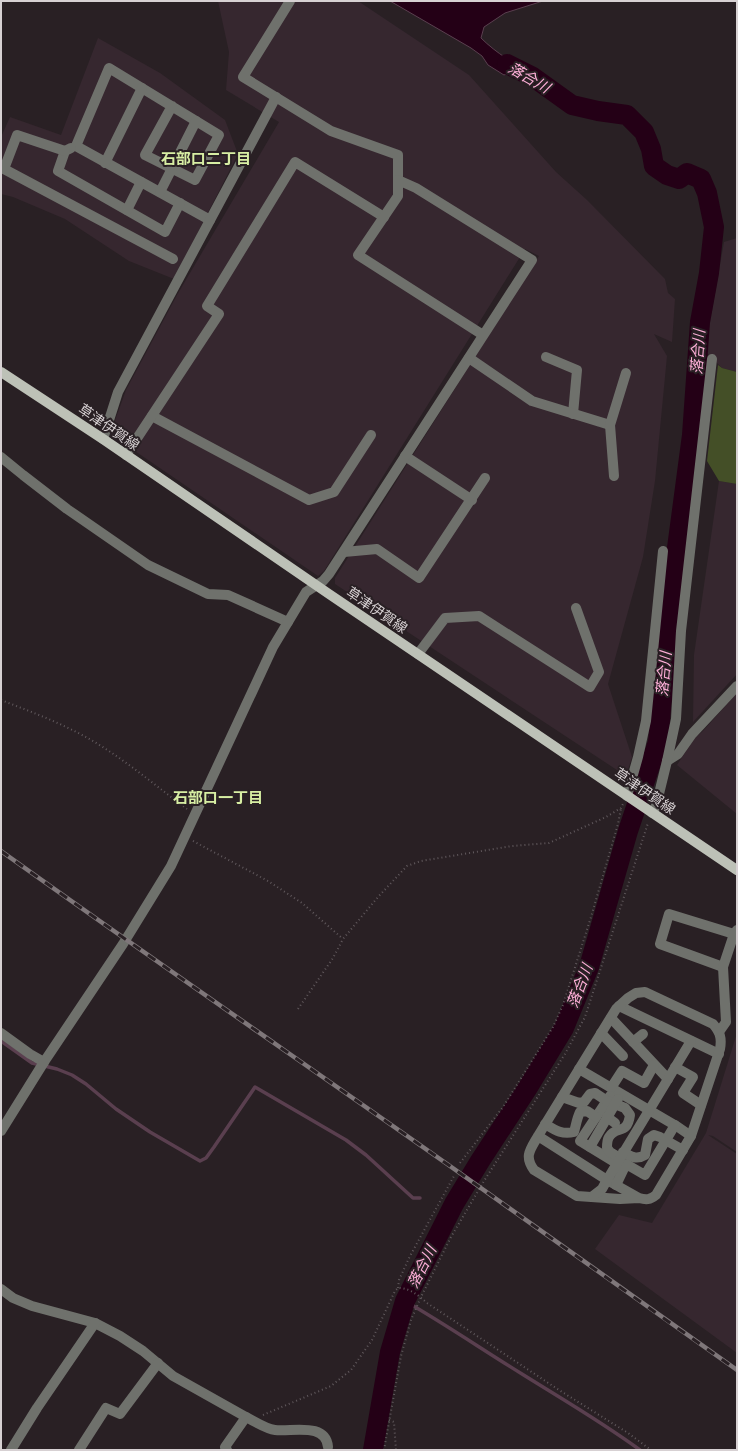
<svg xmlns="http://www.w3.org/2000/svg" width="738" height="1451" font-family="'Sofia Sans Condensed','Noto Sans JP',sans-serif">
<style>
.built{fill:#36272f}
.green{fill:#444f27}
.water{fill:#240016;stroke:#5a3f4f}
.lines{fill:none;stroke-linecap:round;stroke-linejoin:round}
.stream{stroke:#5a3f4f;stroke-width:3.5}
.river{stroke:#240016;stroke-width:20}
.path{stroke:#60585c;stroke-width:2;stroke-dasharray:1 3;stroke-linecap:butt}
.minor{stroke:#6f716c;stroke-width:10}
.major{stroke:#bdc1b7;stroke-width:10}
.rail-casing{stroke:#7f777a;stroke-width:4.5}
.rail{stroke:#292024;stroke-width:3;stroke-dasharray:9;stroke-linecap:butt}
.labels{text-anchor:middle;stroke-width:4;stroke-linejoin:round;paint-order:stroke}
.street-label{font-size:14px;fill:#d7d1d3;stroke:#292024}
.water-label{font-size:15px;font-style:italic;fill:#feafd8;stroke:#292024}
.neighbourhood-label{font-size:15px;font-weight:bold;fill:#d7eea3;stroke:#292024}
</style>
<rect width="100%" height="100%" fill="#292024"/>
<g class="built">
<path d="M218,1H358L469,75L556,172L587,200L665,279L668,293L675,299L672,342L654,334L667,356L655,481L643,557L608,684L632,757L626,776L335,584V578L539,256L525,249L324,571L318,576L110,434L126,390L177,295L279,122L226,90L229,52Z"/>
<path d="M98,38L160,73L225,120L238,154L174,279L129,261L65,219L13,197L1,194V137L10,117L61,135Z"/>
<path d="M737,238V372L722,368L705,351L724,242Z"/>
<path d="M719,481L737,484V674L693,722L694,655Z"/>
<path d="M737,693V814L677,765L695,738L703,731Z"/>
<path d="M737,1033V1152L713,1136L708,1135L737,1154V1353L595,1249L619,1215L652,1223L706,1133Z"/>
</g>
<path class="green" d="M718,365L722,368L737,372V484L719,481L707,461Z"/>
<path class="water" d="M390,1H543L505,13L484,27L481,38C496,53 516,65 534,75L530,77C520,73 514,69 504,75L488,65L482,56L471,48Z"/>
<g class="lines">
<g class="stream">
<path d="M1,1041L32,1063L57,1069L72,1075L86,1084L116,1109L150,1132L200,1161L206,1158L214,1147L255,1087L346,1140L366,1155L413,1198H420"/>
<path d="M405,1301C445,1324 483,1350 522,1374C562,1399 602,1422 640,1450"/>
</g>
<path class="river" d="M373,1450L390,1352L405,1301L454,1204L480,1161L527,1089L564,1028L589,967L628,831L658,742L673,578L692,435L700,322L709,273L714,227L707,193L701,179L687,173L679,179L667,175L654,166L651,149L644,132L627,115L598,111L572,105L533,77L507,64"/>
<g class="path">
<path d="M1,700C29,711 56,721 82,735C120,755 153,784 187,809"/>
<path d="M193,841L268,881L302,903L343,939"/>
<path d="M298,1009L333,958L343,939L378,897L407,866L421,861L512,846L549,843L606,817L621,808L623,804"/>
<path d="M460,1163L503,1107L553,1027L563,1005L591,917L618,824L621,808"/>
<path d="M398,1288L399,1280L410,1256L454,1176"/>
<path d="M263,1415L331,1386L351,1370L372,1340L395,1291L398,1288C410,1288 418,1295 427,1303L559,1390L628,1433L651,1450"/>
<path d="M389,1420L394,1422L396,1450"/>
<path d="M384,1450L401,1356L411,1320L421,1297L451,1237L484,1181L565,1054L585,1017L648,823"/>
</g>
<g class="minor">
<path d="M290,1L243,77L331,131L398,155V180"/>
<path d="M172,106L145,155L195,180L219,135L109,68L76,146L210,220"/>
<path d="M71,148L65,151L58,171L165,232L180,203"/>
<path d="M65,151L17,135L4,169L173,259"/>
<path d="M105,163L142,88"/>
<path d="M160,192L196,121"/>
<path d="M127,210L141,182"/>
<path d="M546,357L577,370L573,414"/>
<path d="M469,358L532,401L610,425"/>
<path d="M152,416L309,500L334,492L371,435"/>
<path d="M103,439L118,392L276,97"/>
<path d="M126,455L219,314L207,306L295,162L384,217"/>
<path d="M405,456L472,500"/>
<path d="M1,457L23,475L67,509L148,565L208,594L228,595L288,622"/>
<path d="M614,476L610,425L626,373"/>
<path d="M344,552L377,549L419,578L485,478"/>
<path d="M418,654L445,618L479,616L590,687L599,672L576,608"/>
<path d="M667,761L678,754L692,734L737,686"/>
<path d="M627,796L638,757L646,721L663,551"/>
<path d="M652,813L656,806L667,761L676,719L681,631L712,359"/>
<path d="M723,967L660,944L669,914L734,934"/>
<path d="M619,1006L719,1054"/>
<path d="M611,1018L668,1079"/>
<path d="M719,1032L726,1022L723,967L734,934L737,930"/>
<path d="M1,1033L30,1054L44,1062"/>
<path d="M601,1033L623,1056"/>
<path d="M633,1042L643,1034"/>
<path d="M675,1067L693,1077L683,1093L701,1105"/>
<path d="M579,1069L678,1127L691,1136"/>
<path d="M611,1088L622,1071L644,1083L654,1065"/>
<path d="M610,1096L580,1141L616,1163"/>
<path d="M562,1097L579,1103L584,1102L590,1094L595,1093L607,1101L625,1108L630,1115C627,1136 616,1125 609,1137C607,1140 607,1145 607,1148L610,1152L620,1158"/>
<path d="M607,1117L615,1123"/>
<path d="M545,1124C555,1130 562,1135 574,1132C576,1125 577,1118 580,1112L587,1111L596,1117"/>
<path d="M1,1131L44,1062L123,944L171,866L273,647L306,592L323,581L329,574L532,260L416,188L398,180V196L358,255L483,335"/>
<path d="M538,1136L607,1180L639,1198C646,1200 650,1200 656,1195L691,1136L720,1049C722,1038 720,1032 713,1024L645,992L636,993L628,998L616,1009L538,1136C530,1150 524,1156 534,1170L577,1196L620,1199L639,1198"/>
<path d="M590,1147L618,1099"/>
<path d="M623,1152C631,1157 637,1160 645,1155L648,1139L654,1135L660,1137L683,1150"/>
<path d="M616,1185L626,1164L645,1175L675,1125"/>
<path d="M593,1196L602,1189L607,1180L691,1041"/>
<path d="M1,1289L13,1298L32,1306L95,1323L120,1336L143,1351L173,1376L246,1417L225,1447L227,1450"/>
<path d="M246,1417C254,1421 266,1429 275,1430C292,1432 326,1422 328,1447"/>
<path d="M11,1450L37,1408L95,1323"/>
<path d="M79,1450L106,1408L120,1414L158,1363"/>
</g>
<path class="major" d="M1,372L103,439L329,594L737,870"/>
<g class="rail-casing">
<path id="rail" d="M1,851C152,959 305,1064 457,1171C550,1237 643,1304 737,1370"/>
</g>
<use href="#rail" class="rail"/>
</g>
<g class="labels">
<g class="street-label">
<text transform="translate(109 427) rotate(34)" y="5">草津伊賀線</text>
<text transform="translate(377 610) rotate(34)" y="5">草津伊賀線</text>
<text transform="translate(645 791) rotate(34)" y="5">草津伊賀線</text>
</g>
<g class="water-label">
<text transform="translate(529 78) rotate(30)" y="5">落合川</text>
<text transform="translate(698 352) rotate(-86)" y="5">落合川</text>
<text transform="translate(664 674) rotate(-85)" y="5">落合川</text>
<text transform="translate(580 986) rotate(-69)" y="5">落合川</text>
<text transform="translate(422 1267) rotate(-63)" y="5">落合川</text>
</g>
<g class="neighbourhood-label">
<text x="206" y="164">石部口二丁目</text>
<text x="218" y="803">石部口一丁目</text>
</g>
</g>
<rect width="738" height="1451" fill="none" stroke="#d7d1d3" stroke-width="4"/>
</svg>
